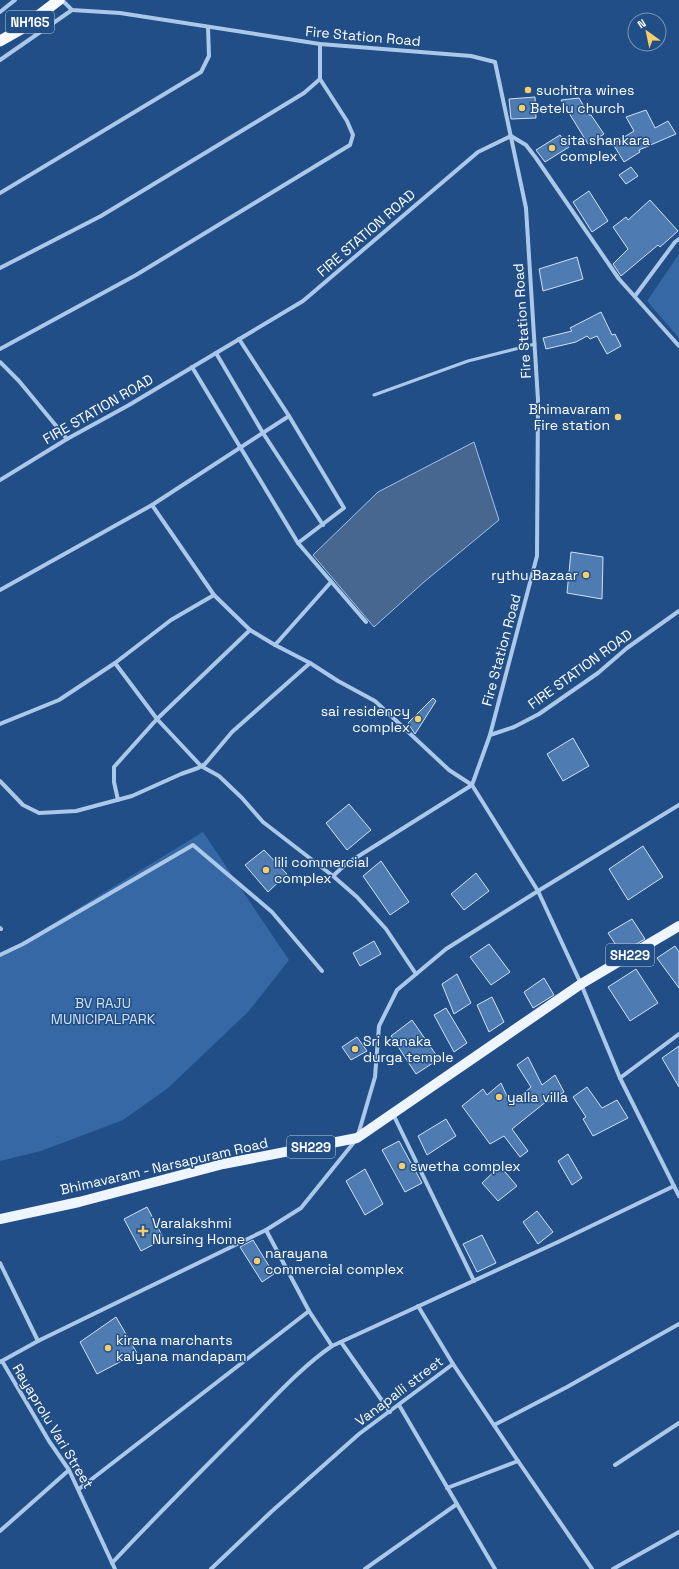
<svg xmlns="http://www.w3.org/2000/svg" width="679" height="1569" font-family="'Space Grotesk',sans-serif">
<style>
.green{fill:#3568a4}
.water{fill:#476790;stroke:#9fc3eb}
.building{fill:#4e7bb1;stroke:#d0e2f7}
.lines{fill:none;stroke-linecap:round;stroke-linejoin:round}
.service{stroke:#abc8e9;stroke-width:3}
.minor{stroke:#abc8e9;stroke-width:4}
.primary{stroke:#eff5fe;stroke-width:10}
.trunk{stroke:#f7fafe;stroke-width:11}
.poi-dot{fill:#f6ce6d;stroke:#214e86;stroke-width:1.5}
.labels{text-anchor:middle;stroke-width:3;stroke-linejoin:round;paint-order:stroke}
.shield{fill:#214e86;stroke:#bccadb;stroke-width:1}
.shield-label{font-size:13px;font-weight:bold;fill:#fff}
.street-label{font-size:14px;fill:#fff;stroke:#214e86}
.poi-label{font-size:14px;fill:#fff;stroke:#214e86;text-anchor:start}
.park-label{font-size:14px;fill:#d0e2f7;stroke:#214e86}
</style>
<rect width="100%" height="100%" fill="#214e86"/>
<g class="green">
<path d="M679,254V338L647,301Z"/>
<path d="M203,832L289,960L248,1012L168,1088L123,1120L41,1151L0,1161V956Z"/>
</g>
<path class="water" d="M474,442L499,520L424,582L374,627L313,555L378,492Z"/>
<g class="building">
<path d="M535,97L536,118L511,119L509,99Z"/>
<path d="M579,98L589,115H591L604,134L588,144L561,100Z"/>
<path d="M646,110L655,128L668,121L676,134L639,150L640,152L624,162L613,144L634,131L626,117Z"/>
<path d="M560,135L569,147L545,162L536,150Z"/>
<path d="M631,167L638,176L626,184L619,175Z"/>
<path d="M589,191L608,221L592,232L573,202Z"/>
<path d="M650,200L678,231L660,247L658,245L621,276L613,264L628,249L613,227L626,217L628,220Z"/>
<path d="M577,257L583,279L543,291L539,269Z"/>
<path d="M601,312L612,335L615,334L621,346L607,354L597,336L590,339L587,336L576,342L546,349L543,338L572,331L570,328Z"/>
<path d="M571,552L603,557L602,599L567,593Z"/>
<path d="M433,698L436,701L415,734L408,723Z"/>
<path d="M573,738L589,766L563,781L547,754Z"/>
<path d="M349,804L371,830L347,850L326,823Z"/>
<path d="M643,846L663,877L628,900L609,869Z"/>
<path d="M264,850L287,874L268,892L245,865Z"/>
<path d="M381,861L409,902L390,915L363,876Z"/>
<path d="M476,873L489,891L464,910L451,894Z"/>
<path d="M632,919L645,939L621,953L608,933Z"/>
<path d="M374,941L381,954L360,966L353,953Z"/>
<path d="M489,944L510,972L491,985L470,957Z"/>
<path d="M675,946L679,952V988L657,958Z"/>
<path d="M636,969L658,1003L630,1021L608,987Z"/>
<path d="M457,974L471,1003L454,1014L442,984Z"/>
<path d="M544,978L554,995L533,1008L524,992Z"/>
<path d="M492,997L504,1022L489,1032L477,1005Z"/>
<path d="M446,1008L467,1043L454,1052L434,1015Z"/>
<path d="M412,1020L439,1059L416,1074L391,1036Z"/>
<path d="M357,1037L367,1051L351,1060L342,1047Z"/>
<path d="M679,1046V1087L662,1058Z"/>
<path d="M528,1057L542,1085L555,1075L564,1092L548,1102L547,1101L512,1129L528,1151L520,1157L504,1136L490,1144L462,1106L483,1089L487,1095L501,1083L511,1105L531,1087L517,1065Z"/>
<path d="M587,1087L602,1108L617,1100L628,1118L593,1136L583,1119L586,1117L573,1097Z"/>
<path d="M446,1119L456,1136L427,1155L418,1136Z"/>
<path d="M399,1141L422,1183L405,1192L382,1150Z"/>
<path d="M568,1154L582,1178L572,1185L558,1161Z"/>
<path d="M500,1166L517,1186L498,1201L482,1183Z"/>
<path d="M365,1169L383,1204L365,1215L346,1181Z"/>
<path d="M147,1207L164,1239L141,1251L124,1219Z"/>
<path d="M537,1211L553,1232L538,1244L523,1222Z"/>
<path d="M482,1235L496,1263L477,1272L463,1244Z"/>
<path d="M253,1240L274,1274L262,1282L240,1247Z"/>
<path d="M116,1317L137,1353L97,1374L80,1342Z"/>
</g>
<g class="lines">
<path class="service" d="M374,395L468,361L535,344"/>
<g class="minor">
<path d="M62,0L72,10L120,13L320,44L471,56L495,62L526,208L538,400L537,556L490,735L472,785L538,891L581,984L620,1078L679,1196"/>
<path d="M0,12L15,0"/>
<path d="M0,60L72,10"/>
<path d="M0,193L201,72L209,56L208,27"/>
<path d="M0,268L101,216L304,93L320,79V44"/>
<path d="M635,296L675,242L679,239"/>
<path d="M239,339L289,416L344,508L298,543"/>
<path d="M0,349L136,275L350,145L353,135L347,121L320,79"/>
<path d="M216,353L263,433L323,525"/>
<path d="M0,362L19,381L67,439"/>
<path d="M192,367L298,543L366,622"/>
<path d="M0,480L67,439L129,405L303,301L478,152L511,136L526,145L536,158L619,279L679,346"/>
<path d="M152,505L214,595L250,630L275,645L310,663"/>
<path d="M0,590L152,505L289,416"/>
<path d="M275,645L331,582"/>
<path d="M115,663L157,719L201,766L219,776L242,798L263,822L333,876L357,897L386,929L416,974"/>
<path d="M0,724L59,700L115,663L171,620L214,595"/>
<path d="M490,735L514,727L539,714L598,673L627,648L679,611"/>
<path d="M0,781L23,805L39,813L76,811L132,796L181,774L198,768L205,764L232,732L310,663L338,681L375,701L449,770L472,785L346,864L333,876"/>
<path d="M118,800L114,782V767L157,719L250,630"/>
<path d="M0,928L1,929"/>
<path d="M0,955L23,944L193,845L272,912L322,971"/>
<path d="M620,1078L679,1034"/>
<path d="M393,1114L474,1281"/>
<path d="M358,1135L375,1077L379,1026L397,990L446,949L538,891L679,805"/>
<path d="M0,1263L38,1341"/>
<path d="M418,1306L453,1364"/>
<path d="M341,1342L390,1412"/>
<path d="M332,1346L558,1242L674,1186"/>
<path d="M2,1361L49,1441L69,1470L115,1569"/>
<path d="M0,1362L38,1341L266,1230L301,1208L355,1141"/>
<path d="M399,1405L495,1569"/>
<path d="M494,1425L567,1387L679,1324"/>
<path d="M615,1465L679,1423"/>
<path d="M447,1488L518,1461"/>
<path d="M79,1489L309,1311"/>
<path d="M0,1531L69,1470"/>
<path d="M112,1563C155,1517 199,1473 243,1429C270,1402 301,1367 332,1346L309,1311L266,1230"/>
<path d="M211,1569L271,1512L359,1434L453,1364L518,1461L592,1569"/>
<path d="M365,1569L457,1504"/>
<path d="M613,1569L679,1532"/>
</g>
<path class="primary" d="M0,1219L79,1202L223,1164L357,1138L581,984L679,926"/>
<path class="trunk" d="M0,41L21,29L59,0"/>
</g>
<g class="poi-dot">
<circle cx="528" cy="90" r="4"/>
<circle cx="522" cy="108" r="4"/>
<circle cx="552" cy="148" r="4"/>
<circle cx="618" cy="417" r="4"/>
<circle cx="586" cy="575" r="4"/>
<circle cx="418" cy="719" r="4"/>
<circle cx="266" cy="870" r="4"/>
<circle cx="355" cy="1049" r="4"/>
<circle cx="499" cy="1097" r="4"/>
<circle cx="402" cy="1166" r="4"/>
<path d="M141 1225h4v4h4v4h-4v4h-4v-4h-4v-4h4z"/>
<circle cx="257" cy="1261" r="4"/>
<circle cx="108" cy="1348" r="4"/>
</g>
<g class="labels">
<g class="shield">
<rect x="6" y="11" width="48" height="22" rx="3"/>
<rect x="606" y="944" width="48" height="22" rx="3"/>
<rect x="287" y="1136" width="48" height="22" rx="3"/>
</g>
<g class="shield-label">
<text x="30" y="27">NH165</text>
<text x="630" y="960">SH229</text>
<text x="311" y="1152">SH229</text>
</g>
<g class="street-label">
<text transform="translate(363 36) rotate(5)" y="5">Fire Station Road</text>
<text transform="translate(366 233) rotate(-41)" y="5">FIRE STATION ROAD</text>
<text transform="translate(522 321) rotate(-94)" y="5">Fire Station Road</text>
<text transform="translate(98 409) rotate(-30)" y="5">FIRE STATION ROAD</text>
<text transform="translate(501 650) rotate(-75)" y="5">Fire Station Road</text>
<text transform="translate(580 669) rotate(-36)" y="5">FIRE STATION ROAD</text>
<text transform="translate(164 1166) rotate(-13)" y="5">Bhimavaram - Narsapuram Road</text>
<text transform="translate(399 1391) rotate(-37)" y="5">Vanapalli street</text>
<text transform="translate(53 1426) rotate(59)" y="5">Rayaprolu Vari Street</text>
</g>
<g class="poi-label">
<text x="536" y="95">suchitra wines</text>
<text x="530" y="113">Betelu church</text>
<text x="560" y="145">sita shankara<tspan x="560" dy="16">complex</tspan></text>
<text x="610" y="414" text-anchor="end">Bhimavaram<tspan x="610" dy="16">Fire station</tspan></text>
<text x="578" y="580" text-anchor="end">rythu Bazaar</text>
<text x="410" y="716" text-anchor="end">sai residency<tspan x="410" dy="16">complex</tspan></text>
<text x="274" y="867">lili commercial<tspan x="274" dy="16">complex</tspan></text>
<text x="363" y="1046">Sri kanaka<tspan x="363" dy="16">durga temple</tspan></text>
<text x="507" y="1102">yalla villa</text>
<text x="410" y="1171">swetha complex</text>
<text x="152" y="1228">Varalakshmi<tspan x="152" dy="16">Nursing Home</tspan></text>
<text x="265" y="1258">narayana<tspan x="265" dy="16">commercial complex</tspan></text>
<text x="116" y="1345">kirana marchants<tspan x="116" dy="16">kalyana mandapam</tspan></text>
</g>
<g class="park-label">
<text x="103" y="1008">BV RAJU<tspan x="103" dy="16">MUNICIPALPARK</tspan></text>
</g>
</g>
<g transform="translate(647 32) rotate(327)"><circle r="19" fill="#214e86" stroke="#7a95b6"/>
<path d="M0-3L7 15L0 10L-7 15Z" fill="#f6ce6d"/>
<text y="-6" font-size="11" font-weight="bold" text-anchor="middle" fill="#ffffff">N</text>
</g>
</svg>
